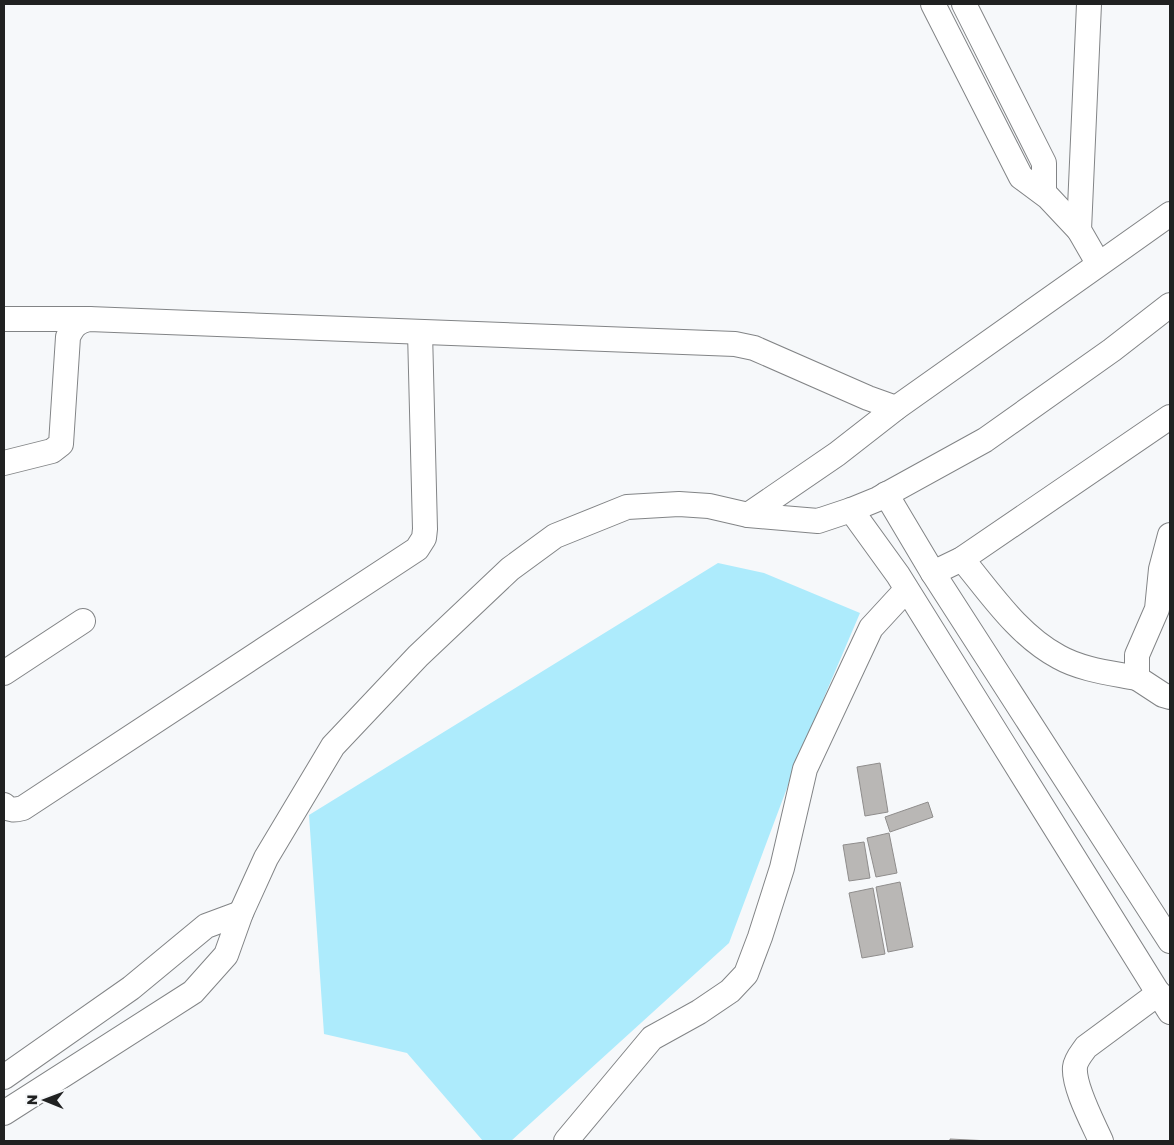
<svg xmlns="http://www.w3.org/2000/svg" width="1174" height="1145" font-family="'Golos Text',sans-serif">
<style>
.water{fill:#adebfc}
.building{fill:#b9b7b5;stroke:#8f8d8c}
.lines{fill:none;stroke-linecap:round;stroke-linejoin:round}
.street-casing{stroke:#828486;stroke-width:26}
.street{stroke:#fff;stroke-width:24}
</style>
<rect width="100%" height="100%" fill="#f6f8fa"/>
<path class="water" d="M718,563L764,573L860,613L799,756L729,943L511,1141H483L407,1053L324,1034L309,815Z"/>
<g class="building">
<path d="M880,763L888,812L865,816L857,767Z"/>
<path d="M928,802L933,817L890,832L885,817Z"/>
<path d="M889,833L897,873L876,877L867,838Z"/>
<path d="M864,842L870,878L849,881L843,845Z"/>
<path d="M900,882L913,947L888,952L876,887Z"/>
<path d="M873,888L885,954L862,958L849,893Z"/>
<path d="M950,1139L990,1141H950Z"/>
</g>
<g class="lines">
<g class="street-casing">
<g id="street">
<path d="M933,4L1021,177L1048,197L1079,230"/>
<path d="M964,4L1044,163V193"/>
<path d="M1089,4L1079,230L1098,263"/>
<path d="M4,319H89"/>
<path d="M4,463L52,451L61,444L68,337C73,326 77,322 89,319L735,344L754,348L868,398L896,408"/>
<path d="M886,494L933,573L1170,941"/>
<path d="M851,510L898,575L1170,1012"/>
<path d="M748,515L837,454L896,408L1170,214"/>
<path d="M1170,535L1161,569L1157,609L1137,655V678L1163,695L1170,697"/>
<path d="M962,559C991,594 1018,635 1059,657C1082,670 1112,673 1137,678"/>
<path d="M933,573L962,559L1170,417"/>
<path d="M4,673L83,621"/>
<path d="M4,805C10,811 15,810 23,808L417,549L424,538L425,529L420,332"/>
<path d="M4,1077L131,988L206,926L241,913"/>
<path d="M4,1113L193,992L226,955L241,913L266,858L333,746L418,656L510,569L555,536L627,507L679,504L709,506L748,515L818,521L851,510L878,499L985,440L1112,350L1170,305"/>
<path d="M566,1141L652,1038L699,1012L730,991L746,974L760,937L782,868L805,769L871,628L906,590"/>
<path d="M1101,1141C1093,1123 1073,1086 1075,1067C1076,1059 1082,1053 1086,1047L1159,993"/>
</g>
</g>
<use href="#street" class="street"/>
</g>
<rect width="1174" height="1145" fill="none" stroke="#202121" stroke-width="10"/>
<g transform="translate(45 1100) rotate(271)" stroke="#f6f8fa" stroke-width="4" paint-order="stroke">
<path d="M0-4L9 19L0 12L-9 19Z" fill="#202121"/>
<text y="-8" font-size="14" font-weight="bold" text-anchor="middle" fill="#202121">N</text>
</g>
</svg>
